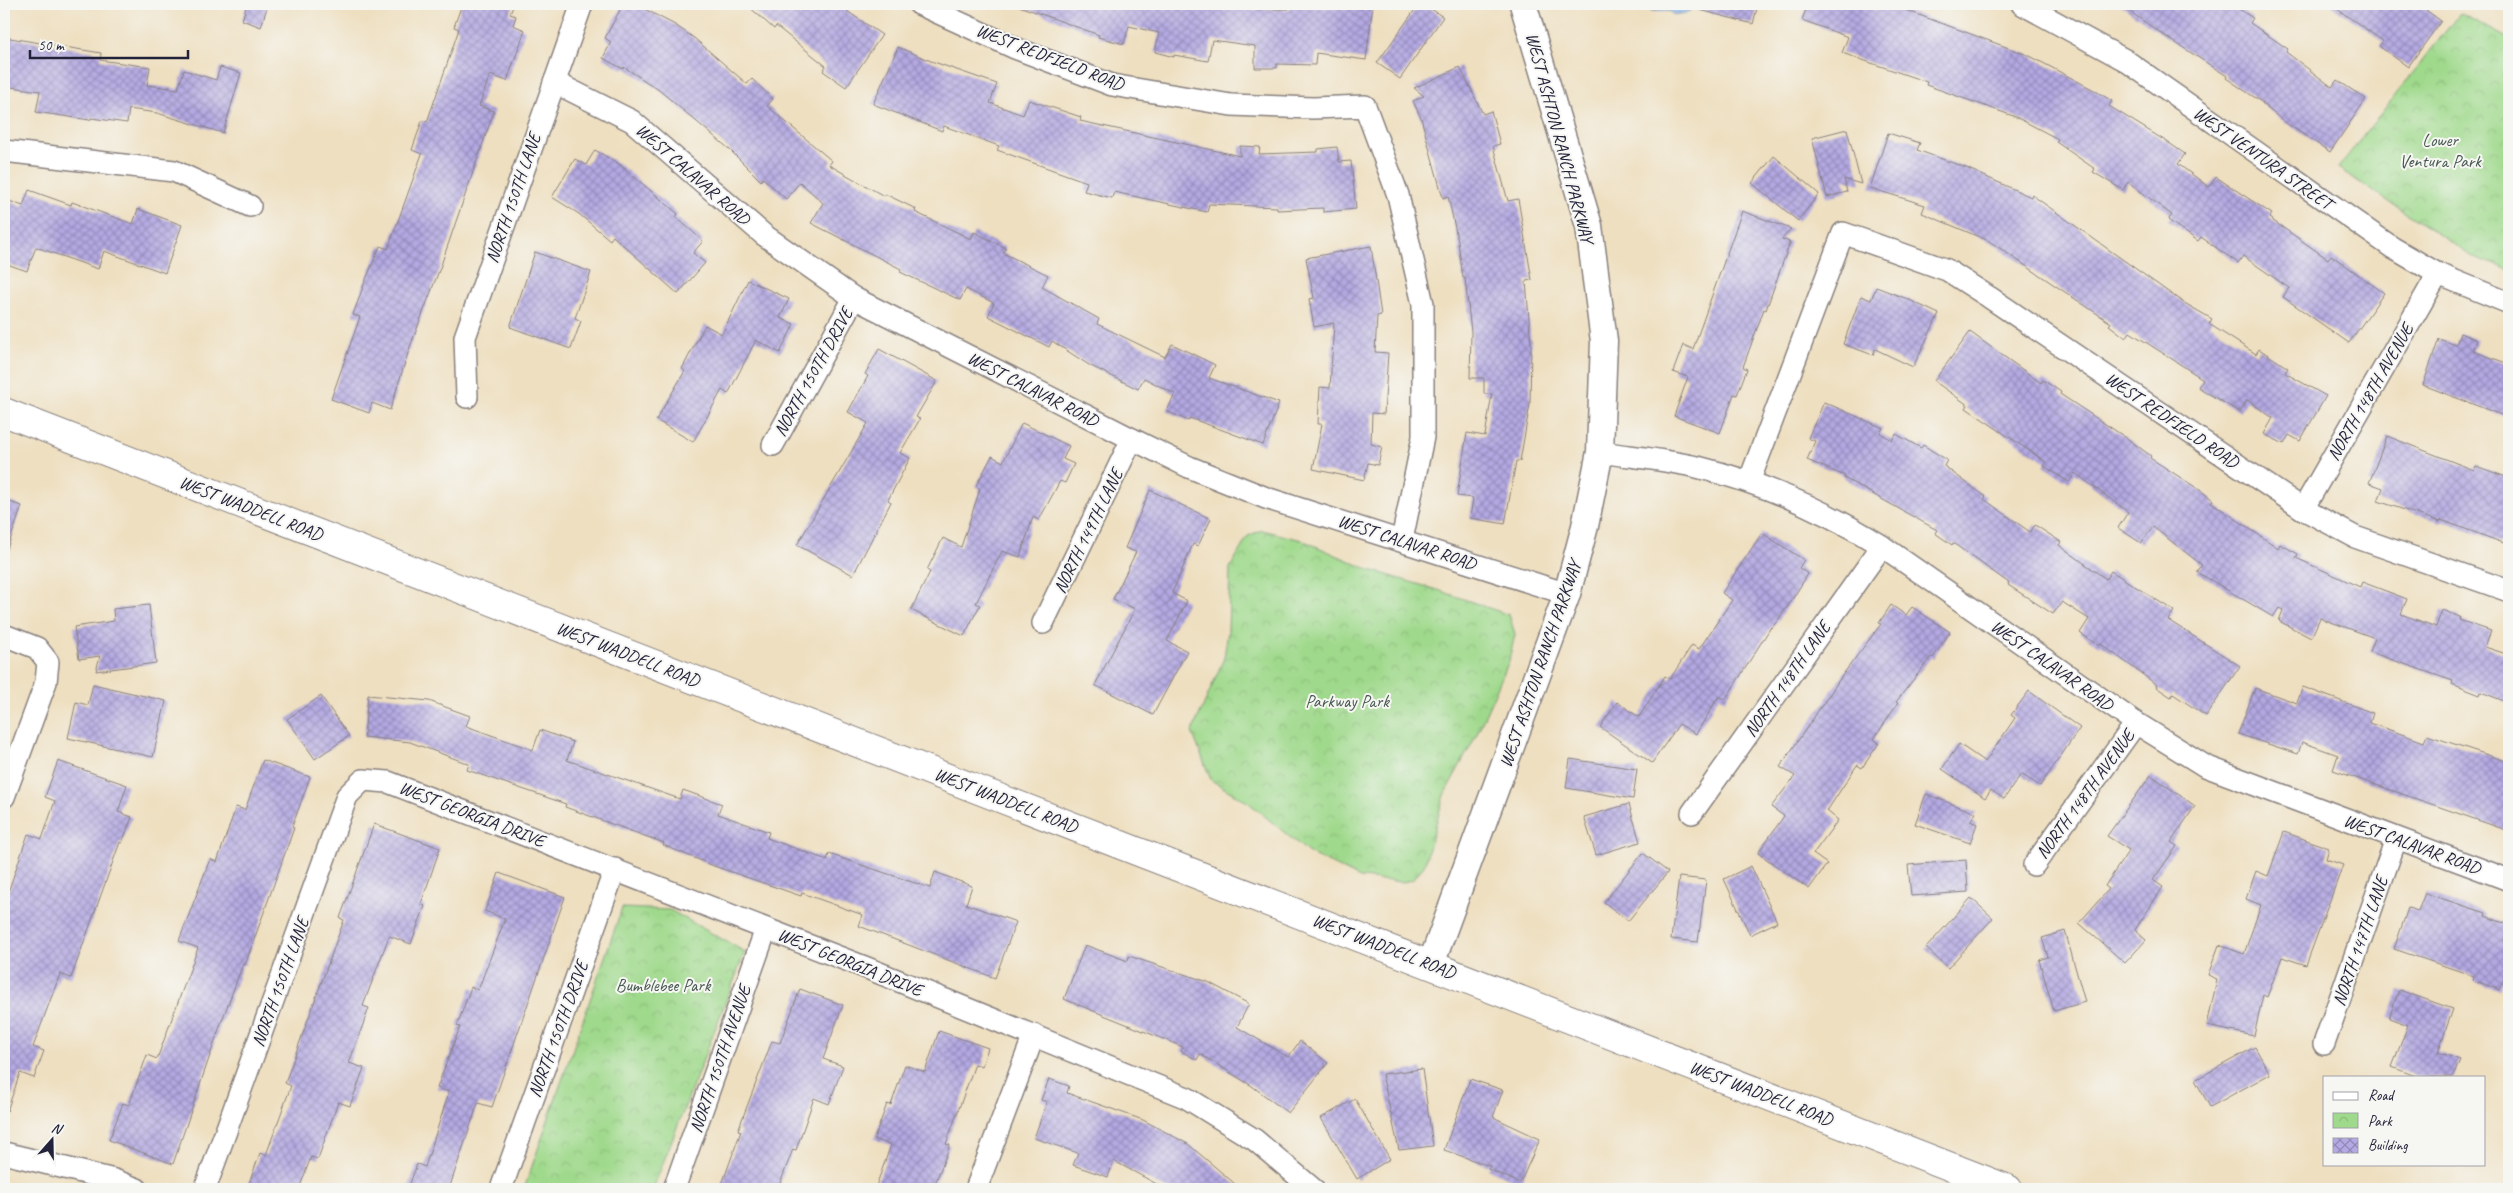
<svg xmlns="http://www.w3.org/2000/svg" width="2513" height="1193" font-family="Caveat,sans-serif">
<style>
.park{fill:url(#park-crowns);stroke:#607e63}
.water{fill:url(#water-ripples);stroke:#536c96}
.building{fill:url(#building-cross-hatch)}
.lines{fill:none;stroke-linecap:round;stroke-linejoin:round}
.minor-casing{stroke:#88807e;stroke-width:24}
.tertiary-casing{stroke:#88807e;stroke-width:29}
.secondary-casing{stroke:#88807e;stroke-width:30}
.minor{stroke:#fff;stroke-width:21}
.tertiary{stroke:#fff;stroke-width:26}
.secondary{stroke:#fff;stroke-width:28}
.labels{text-anchor:middle;stroke-width:4;stroke-linejoin:round;paint-order:stroke}
.street-label{font-size:18px;fill:#22223b;stroke:#f6f6f2}
.park-label{font-size:18px;fill:#485953;stroke:#f6f6f2}
</style>
<defs>
<pattern id="park-crowns" width="20" height="18" patternUnits="userSpaceOnUse" patternTransform="scale(1.25)"><rect width="20" height="18" fill="#9fd98b"/><path d="M2 6a3 3 0 1 1 6 0M12 15a3 3 0 1 1 6 0" fill="none" stroke="#89ba79"/></pattern>
<pattern id="water-ripples" width="26" height="14" patternUnits="userSpaceOnUse" patternTransform="scale(1.25)"><rect width="26" height="14" fill="#84b7f1"/><path d="M2 4q2-2 4 0t4 0M15 11q2-2 4 0t4 0" fill="none" stroke="#6c94c4"/></pattern>
<pattern id="building-cross-hatch" width="8" height="8" patternUnits="userSpaceOnUse" patternTransform="scale(1.25)"><rect width="8" height="8" fill="#b4a9e2"/><path d="M0 0l8 8M0 8l8-8" fill="none" stroke="#9289b8"/></pattern>
</defs>
<rect width="100%" height="100%" fill="#f6f6f2"/>
<filter id="ink" filterUnits="userSpaceOnUse"><feTurbulence type="fractalNoise" baseFrequency=".02" numOctaves="2"/><feDisplacementMap in="SourceGraphic" scale="10" xChannelSelector="R" yChannelSelector="G"/><feConvolveMatrix kernelMatrix="1 2 1 2 8 2 1 2 1" color-interpolation-filters="sRGB"/></filter>
<filter id="wash" filterUnits="userSpaceOnUse"><feTurbulence type="fractalNoise" baseFrequency=".0096" numOctaves="4" result="noise"/><feDisplacementMap in="SourceGraphic" scale="20" xChannelSelector="R" yChannelSelector="G"/><feGaussianBlur stdDeviation="1.12" result="paint"/><feColorMatrix in="noise" values="0 0 0 0 0 0 0 0 0 0 0 0 0 0 0 0 0 1.4 0 .05"/><feComposite in="paint" operator="in"/></filter>
<g filter="url(#wash)">
<rect width="100%" height="100%" fill="#eedfc0"/>
<g class="park">
<path d="M2460,13L2509,39V270L2471,256L2338,168Z"/>
<path d="M1262,530L1302,540L1370,570L1438,590L1509,615L1515,634L1509,661L1476,736L1444,795L1424,866L1412,880L1402,882L1360,878L1309,853L1249,803L1211,780L1192,732L1224,658L1228,631L1230,568L1248,536Z"/>
<path d="M622,908L670,910L745,952L653,1189H524Z"/>
</g>
<path class="water" d="M1649,4H1703L1685,13L1672,15L1670,11H1650Z"/>
<g id="blocks">
<g class="building">
<path d="M247,4H268L261,27L242,20Z"/>
<path d="M462,4H514L510,14L516,16L513,25L525,30L507,81L490,75L479,106L494,111L440,268L410,347L390,410L372,403L369,413L331,399L360,317L353,315L364,284L380,246L388,249L422,154L412,150L422,121L427,122L445,70L459,29L454,27Z"/>
<path d="M623,4H635L675,25L694,38L747,84L752,79L773,99L767,106L832,161L829,165L884,196L885,194L916,209L915,212L971,239L974,232L1006,248L1003,253L1048,275L1042,287L1099,319L1097,324L1165,357L1172,344L1215,365L1209,378L1279,403L1263,445L1190,418L1188,421L1167,411L1175,394L1144,378L1138,389L1089,365L1052,341L1049,347L988,316L994,303L966,289L960,300L900,272L901,269L811,223L823,203L800,182L786,199L763,178L761,181L728,148L659,90L624,67L623,69L603,58L611,42L605,38Z"/>
<path d="M746,4H854L847,11L882,35L846,87L823,71L826,66L776,26L774,29Z"/>
<path d="M1019,4H1225L1224,9H1289V6L1345,8L1346,4H1373L1366,60L1316,53L1315,65L1277,64V68H1255V46L1212,40L1208,61L1174,55V57L1155,52L1159,33L1129,26L1124,44L1098,37L1099,35L1019,6Z"/>
<path d="M1419,4H1424L1443,17L1400,79L1377,63Z"/>
<path d="M1697,4H1758L1753,24L1696,9Z"/>
<path d="M1808,4H1889L2028,55L2094,90L2112,101L2109,106L2172,145L2185,154L2178,164L2209,187L2216,177L2272,214L2269,218L2328,259L2331,255L2384,293L2349,343L2283,297L2289,288L2243,256L2238,263L2201,237L2198,241L2168,220L2172,215L2128,182L2123,190L2093,172L2095,169L2056,142L2058,139L2016,117L1926,85L1927,82L1842,53L1848,37L1802,20Z"/>
<path d="M2119,4H2231L2253,18L2250,23L2288,49L2286,52L2332,87L2337,80L2366,99L2330,152L2286,123L2262,104L2263,103L2226,78L2227,76L2162,34Z"/>
<path d="M2330,4H2431L2426,10L2441,21L2408,67L2379,46L2383,41Z"/>
<path d="M4,37L101,53L100,60L150,67L147,85L178,89L184,70L216,80L220,67L241,73L223,133L157,113L129,109L127,123L91,118L90,120L36,112L40,91L4,86Z"/>
<path d="M898,47L931,61L997,84L990,103L1023,115L1029,100L1081,117L1080,121L1240,156V146L1260,147L1259,154L1318,152V149L1337,147L1339,162L1351,161L1356,209L1323,212V208L1277,210V207L1209,204L1207,212L1114,192L1112,198L1084,191L1087,182L997,150L999,146L944,126L942,131L873,104Z"/>
<path d="M1460,67L1483,114L1491,111L1500,144L1493,146L1508,201L1518,199L1532,280L1526,281L1531,344L1530,404L1520,461H1516L1505,524L1470,518L1473,498L1457,496L1467,433L1485,436L1492,394H1484V378H1470L1471,332L1465,278H1463L1458,242L1448,196L1443,198L1421,118L1413,101L1424,96L1414,88Z"/>
<path d="M1847,129L1861,184L1844,179L1847,192L1827,197L1812,138Z"/>
<path d="M1888,133L1920,143L1917,150L1964,167L2031,197L2032,195L2181,301L2212,319L2209,324L2256,354L2259,349L2288,368L2285,373L2326,396L2300,441L2289,435L2284,444L2264,434L2273,418L2247,400L2240,412L2214,397L2198,387L2203,379L2130,332L2126,338L2109,325L2111,323L1989,241L1922,213L1925,205L1870,188Z"/>
<path d="M595,150L619,164L664,202L678,214L676,217L703,241L693,253L705,263L678,294L613,236L610,240L579,214L552,197L575,159L586,165Z"/>
<path d="M1774,156L1819,194L1798,221L1752,183Z"/>
<path d="M29,190L71,205L72,202L133,224L138,209L182,225L165,273L104,251L98,269L36,247L27,271L4,263V199L23,206Z"/>
<path d="M1742,211L1791,229L1782,239L1790,242L1766,310L1764,309L1743,367L1747,369L1737,395L1734,394L1720,433L1674,416L1688,377L1673,372L1683,345L1693,349Z"/>
<path d="M1371,246L1381,315L1377,316L1375,352L1388,353L1384,414L1372,413L1371,444L1382,447L1378,465L1368,463L1364,480L1313,469L1322,424H1318L1320,387L1330,388L1334,323L1314,327L1309,299L1314,298L1306,258Z"/>
<path d="M535,252L591,272L575,318L581,321L571,349L510,327Z"/>
<path d="M748,280L789,299L780,318L794,324L780,353L756,340L728,394L722,390L693,442L656,420L685,371L682,369L705,325L722,334Z"/>
<path d="M1876,287L1905,298L1939,314L1913,367L1875,349L1873,355L1843,344L1861,296L1871,300Z"/>
<path d="M1970,332L2041,383L2043,380L2061,392L2060,394L2128,439L2151,456L2150,458L2200,490L2213,500L2211,502L2278,548L2280,544L2298,554L2296,558L2360,587L2362,582L2407,599L2401,614L2436,627L2442,610L2460,617L2459,620L2491,631L2485,647L2509,655V703L2481,692L2480,695L2452,684L2453,681L2370,652L2375,638L2320,618L2311,638L2279,621L2283,610L2279,608L2273,617L2197,572L2202,565L2153,527L2141,543L2118,528L2128,512L2075,473L2069,482L2044,466L2046,462L1966,408L1968,405L1934,381Z"/>
<path d="M2460,333L2477,340L2473,351L2509,364V418L2423,385L2439,339L2456,345Z"/>
<path d="M879,349L937,381L916,417L920,419L900,453L910,458L888,500L891,502L853,575L797,545L868,423L848,412L868,376L865,374Z"/>
<path d="M1824,402L1883,428L1880,433L1892,440L1896,434L1921,448L1923,445L1947,460L1944,466L1986,497L1984,499L2030,532L2035,525L2061,542L2059,545L2106,579L2111,571L2174,611L2168,620L2240,666L2206,716L2173,694L2171,697L2156,687L2157,685L2101,644L2099,646L2080,633L2089,619L2062,602L2053,614L2008,585L2009,583L1953,543L1952,545L1935,533L1937,530L1844,478L1845,476L1807,460L1815,441L1808,438Z"/>
<path d="M1022,423L1069,446L1063,459L1074,464L1065,483L1060,481L1039,520L1033,517L1020,557L1002,551L976,603L980,605L964,636L911,610L930,572L927,570L943,538L961,547L980,489L976,486L992,456L1003,462Z"/>
<path d="M2387,436L2474,470L2476,466L2509,478V545L2441,520L2440,522L2378,501L2383,488L2369,483Z"/>
<path d="M1150,490L1211,519L1198,546L1193,544L1172,593L1187,601L1167,641L1187,651L1153,715L1095,685L1135,609L1113,599L1136,552L1125,548Z"/>
<path d="M4,500L22,506L6,552H4Z"/>
<path d="M1762,533L1804,560L1799,568L1808,574L1790,603L1772,628L1771,627L1725,700L1719,696L1696,734L1679,724L1652,763L1600,727L1617,702L1639,717L1665,676L1670,679L1692,645L1699,649L1732,600L1722,593Z"/>
<path d="M149,605L156,663L96,671L100,656L79,659L74,627L114,621L113,609Z"/>
<path d="M1891,605L1906,615L1912,607L1950,632L1933,658L1931,657L1896,702L1898,703L1874,739L1879,743L1862,768L1857,765L1827,811L1838,820L1813,854L1827,864L1809,889L1758,853L1784,816L1771,807L1795,776L1780,767L1844,673L1881,624L1879,623Z"/>
<path d="M93,684L166,701L153,757L68,738L76,702L88,705Z"/>
<path d="M2303,687L2373,713L2370,723L2424,742L2427,735L2509,762V831L2333,770L2338,755L2302,742L2298,754L2238,734L2255,688L2297,703Z"/>
<path d="M2029,691L2080,728L2040,786L2021,774L2004,799L1991,790L1985,798L1942,769L1959,744L1985,762L2015,718L2011,715Z"/>
<path d="M368,695L429,701L470,716L466,726L533,750L540,730L573,742L567,760L680,799L683,790L722,804L718,814L769,832L767,838L827,860L829,854L930,888L935,872L972,886L966,904L1016,922L995,978L859,926L863,915L802,893L801,896L714,866L663,845L664,843L565,807L566,804L467,770L469,764L410,742L364,737Z"/>
<path d="M321,696L349,736L315,759L287,719Z"/>
<path d="M1570,759L1637,769L1633,799L1566,788Z"/>
<path d="M263,760L310,777L292,827L294,828L245,965L243,964L220,1026L173,1164L109,1140L123,1103L129,1105L147,1055L157,1059L198,948L179,941L210,859L217,862L236,807L245,810Z"/>
<path d="M58,761L127,785L118,812L132,817L122,843L120,842L71,978L60,974L33,1047L44,1051L34,1078L20,1073L7,1111L4,1110V904L28,834L42,839L55,801L45,797Z"/>
<path d="M2151,775L2195,806L2171,842L2177,846L2153,880L2163,887L2135,930L2146,940L2125,963L2079,923L2109,889L2105,886L2129,850L2107,836Z"/>
<path d="M1926,794L1976,813L1970,821L1977,824L1970,843L1915,824Z"/>
<path d="M1629,804L1640,842L1596,855L1584,817Z"/>
<path d="M374,824L440,848L421,904L425,906L411,944L389,936L363,1006L369,1008L349,1063L364,1068L350,1106L338,1102L318,1159L311,1157L299,1189H247L260,1153L266,1155L291,1086L285,1083L344,920L340,918Z"/>
<path d="M2284,832L2329,848L2326,859L2343,865L2306,965L2282,957L2267,997L2263,995L2254,1036L2207,1026L2217,979L2208,975L2219,945L2244,954L2261,905L2246,899L2256,871L2268,876Z"/>
<path d="M1643,853L1668,872L1628,921L1604,902Z"/>
<path d="M1966,860L1968,892L1911,896L1908,865Z"/>
<path d="M1751,866L1777,922L1750,935L1724,879Z"/>
<path d="M499,873L565,897L492,1107L478,1103L449,1189H408L417,1164L425,1167L449,1092L437,1088L460,1027L457,1026L471,987L478,990L505,919L485,911Z"/>
<path d="M1679,877L1706,880L1698,942L1671,939Z"/>
<path d="M2425,893L2486,913L2485,916L2509,925L2504,941L2509,943V966L2500,990L2473,980L2474,976L2394,949L2408,908L2418,911Z"/>
<path d="M1971,898L1993,918L1948,968L1926,948Z"/>
<path d="M2065,931L2085,1002L2054,1011L2039,960L2048,957L2042,938Z"/>
<path d="M1085,945L1128,961L1129,956L1208,982L1249,1004L1237,1027L1288,1057L1300,1041L1328,1063L1288,1113L1252,1086L1200,1054L1197,1060L1181,1051L1183,1047L1064,999Z"/>
<path d="M800,989L843,1005L823,1059L843,1066L829,1104L814,1098L796,1150L793,1149L778,1189H736L722,1184L741,1131L738,1130L772,1041L780,1043Z"/>
<path d="M2399,990L2453,1009L2438,1052L2460,1060L2453,1077H2418L2392,1067L2408,1025L2389,1018Z"/>
<path d="M939,1031L988,1048L982,1066L975,1064L946,1144L950,1145L933,1189H875L891,1145L874,1139L887,1104L891,1105L905,1065L925,1072Z"/>
<path d="M2255,1047L2270,1074L2210,1107L2195,1080Z"/>
<path d="M1422,1069L1433,1146L1399,1150L1382,1074Z"/>
<path d="M1049,1079L1069,1086L1067,1093L1143,1120L1188,1144L1241,1189H1166L1114,1161L1108,1177L1073,1165L1078,1153L1034,1138L1047,1102L1041,1100Z"/>
<path d="M1470,1079L1503,1090L1493,1117L1540,1139L1520,1183L1488,1169L1490,1166L1444,1150Z"/>
<path d="M1355,1099L1390,1159L1357,1179L1321,1118Z"/>
</g>
</g>
</g>
<g filter="url(#ink)">
<use href="#blocks" fill-opacity="0" stroke="#88807e" stroke-width="1"/>
<g class="lines">
<g class="minor-casing">
<g id="minor">
<path d="M919,4L1015,48L1112,85L1231,105L1313,108L1365,106L1398,195L1423,304V437L1402,540"/>
<path d="M2022,4L2125,60L2393,248L2438,274L2509,303"/>
<path d="M554,82L632,121L764,235L854,298L1132,439L1189,467L1266,498L1567,594"/>
<path d="M4,151L174,171L250,206"/>
<path d="M467,397L465,337L582,4"/>
<path d="M773,445L854,298"/>
<path d="M1600,452C1633,457 1669,460 1701,468C1765,484 1826,511 1882,546L2136,723L2205,766L2509,880"/>
<path d="M1749,482L1843,233L1947,270L1989,297L2303,509L2355,537L2509,591"/>
<path d="M2303,509L2438,274"/>
<path d="M1043,623L1132,439"/>
<path d="M4,635L37,648L48,662L46,682L4,797"/>
<path d="M1692,813L1882,546"/>
<path d="M2034,865L2136,723"/>
<path d="M2324,1044L2396,839"/>
<path d="M4,1153L114,1180L137,1189"/>
<path d="M205,1189L347,796L363,780L388,782L867,968L1187,1098L1255,1140L1313,1189"/>
<path d="M501,1189L615,869"/>
<path d="M674,1189L766,929"/>
<path d="M976,1189L1034,1035"/>
</g>
</g>
<g class="tertiary-casing">
<path id="tertiary" d="M1431,964L1567,594L1585,526L1600,452L1604,341L1589,226L1523,4"/>
</g>
<g class="secondary-casing">
<path id="secondary" d="M4,412L2008,1189"/>
</g>
<use href="#minor" class="minor"/>
<use href="#tertiary" class="tertiary"/>
<use href="#secondary" class="secondary"/>
</g>
</g>
<g class="labels">
<g class="street-label">
<text transform="translate(1050 57) rotate(21)" y="6">WEST REDFIELD ROAD</text>
<text transform="translate(1560 138) rotate(75)" y="6">WEST ASHTON RANCH PARKWAY</text>
<text transform="translate(2263 158) rotate(35)" y="6">WEST VENTURA STREET</text>
<text transform="translate(693 174) rotate(41)" y="6">WEST CALAVAR ROAD</text>
<text transform="translate(513 198) rotate(-71)" y="6">NORTH 150TH LANE</text>
<text transform="translate(813 372) rotate(-61)" y="6">NORTH 150TH DRIVE</text>
<text transform="translate(1033 389) rotate(27)" y="6">WEST CALAVAR ROAD</text>
<text transform="translate(2370 392) rotate(-60)" y="6">NORTH 148TH AVENUE</text>
<text transform="translate(2172 420) rotate(34)" y="6">WEST REDFIELD ROAD</text>
<text transform="translate(251 508) rotate(21)" y="6">WEST WADDELL ROAD</text>
<text transform="translate(1088 531) rotate(-64)" y="6">NORTH 149TH LANE</text>
<text transform="translate(1407 542) rotate(18)" y="6">WEST CALAVAR ROAD</text>
<text transform="translate(628 654) rotate(21)" y="6">WEST WADDELL ROAD</text>
<text transform="translate(1540 664) rotate(-71)" y="6">WEST ASHTON RANCH PARKWAY</text>
<text transform="translate(2052 665) rotate(35)" y="6">WEST CALAVAR ROAD</text>
<text transform="translate(1787 679) rotate(-55)" y="6">NORTH 148TH LANE</text>
<text transform="translate(2085 794) rotate(-54)" y="6">NORTH 148TH AVENUE</text>
<text transform="translate(1006 800) rotate(21)" y="6">WEST WADDELL ROAD</text>
<text transform="translate(472 814) rotate(21)" y="6">WEST GEORGIA DRIVE</text>
<text transform="translate(2412 844) rotate(20)" y="6">WEST CALAVAR ROAD</text>
<text transform="translate(2360 941) rotate(-71)" y="6">NORTH 147TH LANE</text>
<text transform="translate(1384 946) rotate(21)" y="6">WEST WADDELL ROAD</text>
<text transform="translate(850 962) rotate(22)" y="6">WEST GEORGIA DRIVE</text>
<text transform="translate(280 982) rotate(-70)" y="6">NORTH 150TH LANE</text>
<text transform="translate(558 1029) rotate(-70)" y="6">NORTH 150TH DRIVE</text>
<text transform="translate(720 1059) rotate(-71)" y="6">NORTH 150TH AVENUE</text>
<text transform="translate(1761 1093) rotate(21)" y="6">WEST WADDELL ROAD</text>
</g>
<g class="park-label">
<text x="2440" y="146">Lower<tspan x="2440" dy="21">Ventura Park</tspan></text>
<text x="1347" y="707">Parkway Park</text>
<text x="663" y="991">Bumblebee Park</text>
</g>
</g>
<rect width="2513" height="1193" fill="none" stroke="#f6f6f2" stroke-width="20"/>
<rect x="2323" y="1076" width="162" height="90" fill="#f6f6f2" stroke="#a1a1a9"/>
<rect x="2333" y="1092" width="25" height="8" fill="#ffffff" stroke="#a1a1a9"/>
<text x="2368" y="1100" font-size="15" fill="#22223b">Road</text>
<rect x="2333" y="1113" width="25" height="15" fill="url(#park-crowns)" stroke="#a1a1a9"/>
<text x="2368" y="1126" font-size="15" fill="#22223b">Park</text>
<rect x="2333" y="1138" width="25" height="15" fill="url(#building-cross-hatch)" stroke="#a1a1a9"/>
<text x="2368" y="1150" font-size="15" fill="#22223b">Building</text>
<g transform="translate(52 1140) rotate(20)" stroke="#f6f6f2" stroke-width="4" paint-order="stroke">
<path d="M0-4L9 19L0 12L-9 19Z" fill="#22223b"/>
<text y="-8" font-size="14" font-weight="bold" text-anchor="middle" fill="#22223b">N</text>
</g>
<path d="M30 50v8h158v-8" fill="none" stroke="#22223b" stroke-width="2.5"/>
<text x="38" y="50" font-size="15" fill="#22223b" stroke="#f6f6f2" stroke-width="4" paint-order="stroke">50 m</text>
</svg>
